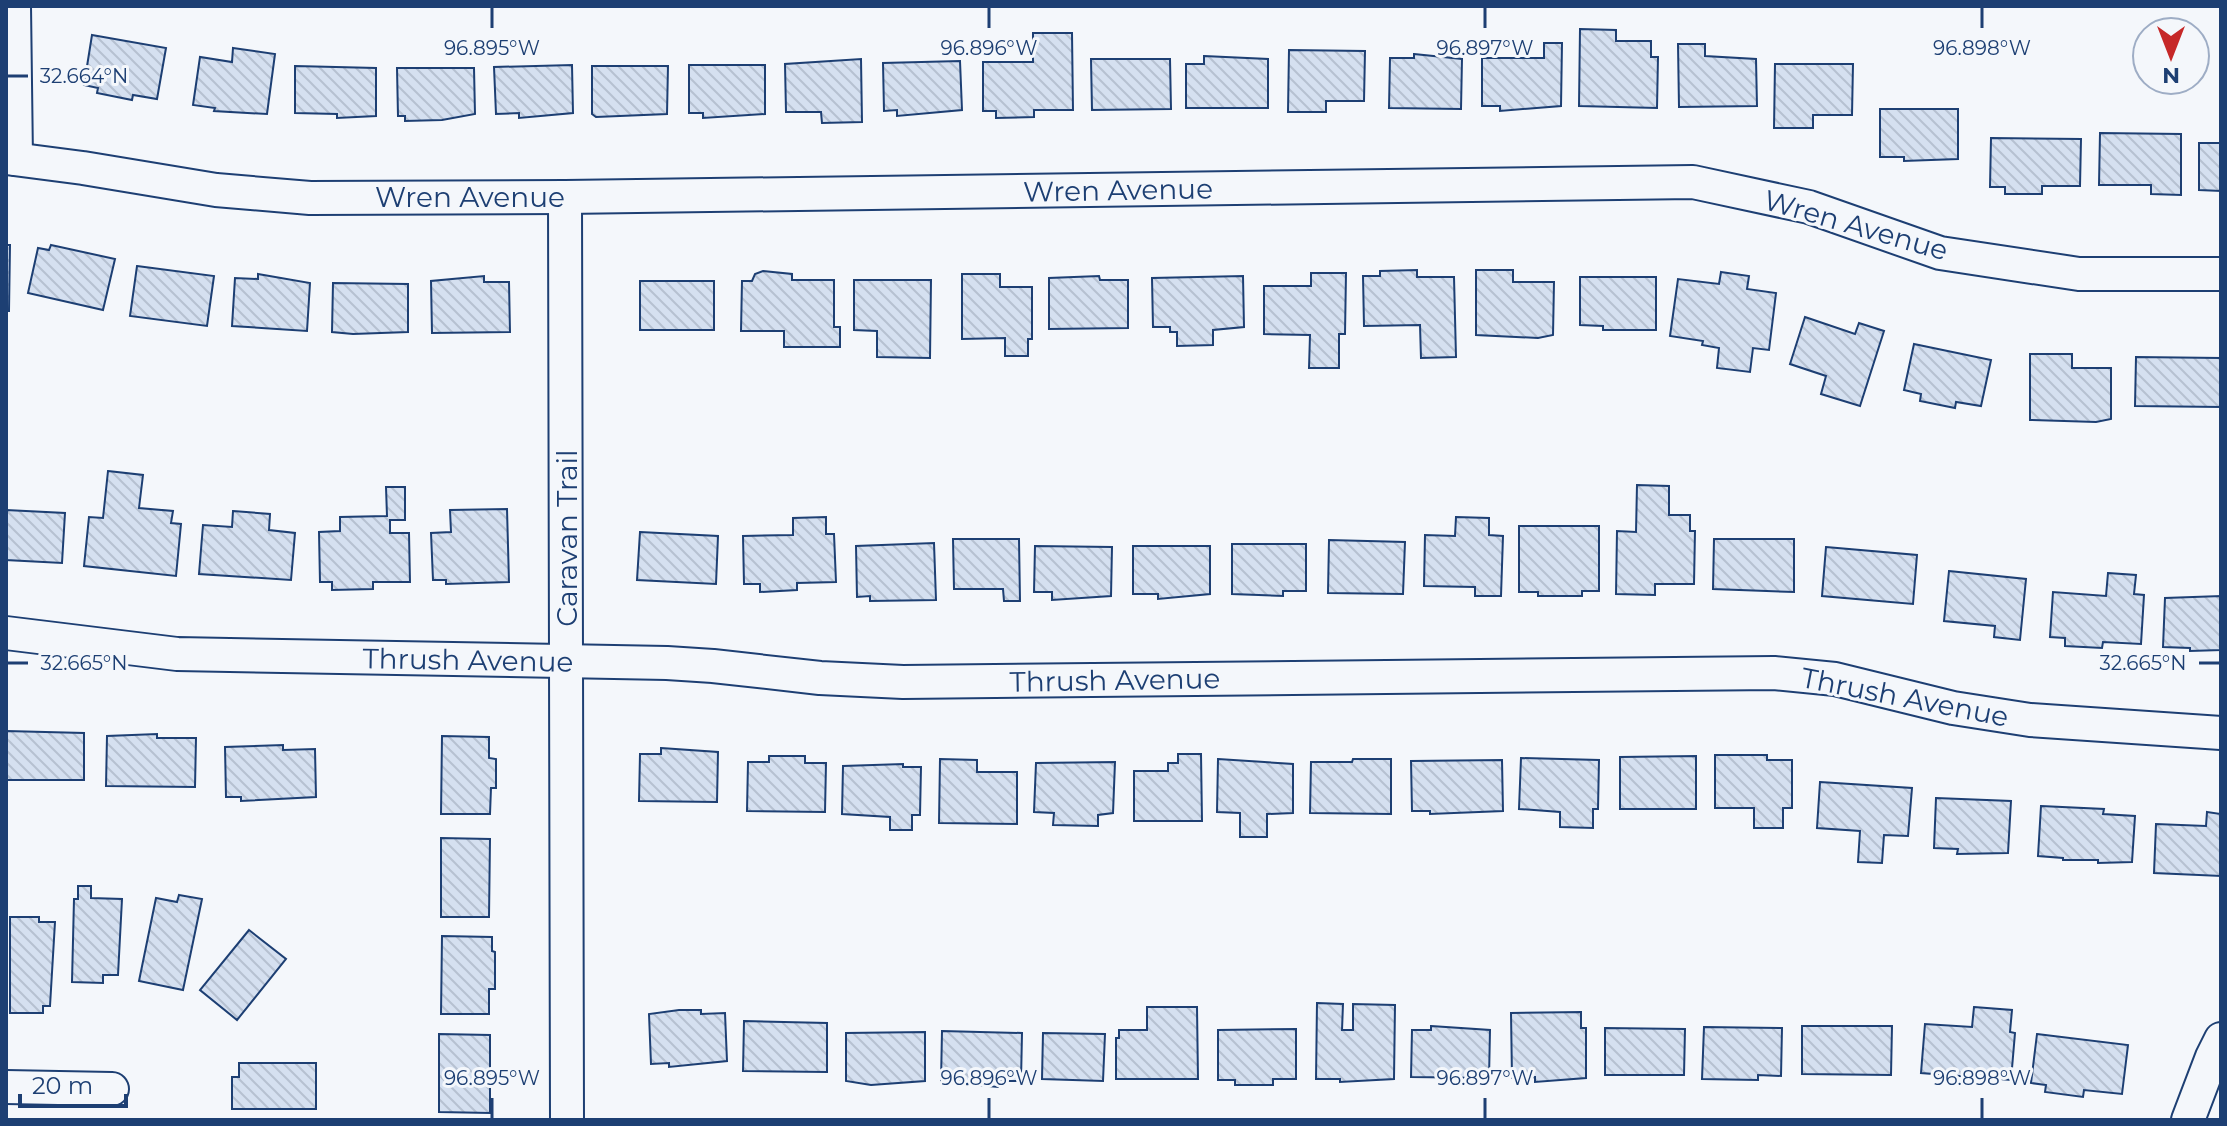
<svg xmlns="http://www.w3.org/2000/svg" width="2227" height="1126" font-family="Montserrat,sans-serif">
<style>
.building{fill:url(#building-back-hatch);stroke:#1d3f73;stroke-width:2}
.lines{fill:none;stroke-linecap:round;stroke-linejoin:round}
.minor-casing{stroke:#1d3f73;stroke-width:36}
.minor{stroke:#f4f7fb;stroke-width:32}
.ticks{fill:none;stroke:#1d3f73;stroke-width:3}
.labels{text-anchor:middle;stroke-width:6;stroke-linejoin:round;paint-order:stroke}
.street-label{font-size:28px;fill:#1d3f73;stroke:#f4f7fb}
.ticks-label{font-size:20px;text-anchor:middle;fill:#1d3f73;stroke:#f4f7fb;stroke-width:6;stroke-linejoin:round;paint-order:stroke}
</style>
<defs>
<pattern id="building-back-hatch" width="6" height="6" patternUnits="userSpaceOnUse" patternTransform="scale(2)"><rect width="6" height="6" fill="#d5e0f0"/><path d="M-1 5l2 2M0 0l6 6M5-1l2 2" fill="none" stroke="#b6c1d1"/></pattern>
</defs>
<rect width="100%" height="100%" fill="#f4f7fb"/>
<g class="building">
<path d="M1580,29L1616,30V41H1651V57H1658L1657,108L1579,106Z"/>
<path d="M1033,33H1072L1073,110H1034V117L996,118V111H983V62H1033Z"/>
<path d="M92,35L166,48L157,99L133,95L132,100L97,93L98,88L84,85Z"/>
<path d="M1544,43H1562L1561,106L1500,111V106H1482V58H1544Z"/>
<path d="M1678,44H1705V56L1756,59L1757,106L1679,107Z"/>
<path d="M233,48L275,54L267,114L214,111L215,108L193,105L200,57L232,62Z"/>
<path d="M1289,50L1365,51L1364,101H1326V112H1288Z"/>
<path d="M1414,54L1462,59L1461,109L1389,108L1390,58H1414Z"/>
<path d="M1204,56L1268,59V108H1186V64H1204Z"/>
<path d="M861,59L862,122L822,123L821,112H786L785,64Z"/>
<path d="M1091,59H1170L1171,109L1092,110Z"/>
<path d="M960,61L962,110L897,116V110L884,111L883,63Z"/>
<path d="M1775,64H1853L1852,115H1813V128H1774Z"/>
<path d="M572,65L573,113L519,118V113L496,114L494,67Z"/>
<path d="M689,65H765V114L703,118V113H689Z"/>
<path d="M295,66L376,68V116L337,118V114L295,113Z"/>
<path d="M592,66H668L667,114L596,117L592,114Z"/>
<path d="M397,68H474L475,114L442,120L405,121V116H398Z"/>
<path d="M1880,109H1958V159L1904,161V157H1880Z"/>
<path d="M2100,133L2181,134V195L2151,194V185H2099Z"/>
<path d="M1991,138L2081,139L2080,186H2042V194H2005V187H1990Z"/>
<path d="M2199,143H2221V191L2199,190Z"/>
<path d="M6,245H10L9,311H6Z"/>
<path d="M51,245L115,259L103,310L28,293L38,248L49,250Z"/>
<path d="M137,266L214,276L207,326L130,316Z"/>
<path d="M1417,270V277H1454L1456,357L1421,358L1420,325L1364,326L1363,276H1380V271Z"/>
<path d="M1476,270H1513V282H1554L1553,335L1538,338L1476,335Z"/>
<path d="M763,271L792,274V280H834V327H840V347H784V331H741L742,281H752L755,274Z"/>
<path d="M1721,272L1749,276L1747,289L1776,293L1769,350L1753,348L1750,372L1717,368L1719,348L1702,345L1703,341L1670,336L1678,279L1719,284Z"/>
<path d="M1311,273H1346L1345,334H1339V368H1309L1310,335L1264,334V286H1311Z"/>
<path d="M258,274L310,283L307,331L232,326L235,278L258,279Z"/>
<path d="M962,274H1000V287H1032V339H1028V356H1005V338L962,339Z"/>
<path d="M484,276V282H509L510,332L432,333L431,281Z"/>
<path d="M1099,276L1100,280H1128V328L1049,329V278Z"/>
<path d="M1243,276L1244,327L1213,330V345L1177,346V332H1170V327H1153L1152,278Z"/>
<path d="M1580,277H1656V330H1603V326L1580,325Z"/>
<path d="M854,280H931L930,358L877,357V331L854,330Z"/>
<rect x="640" y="281" width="74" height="49"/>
<path d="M333,283L408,284V332L353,334L332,332Z"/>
<path d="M1805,317L1855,334L1859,323L1884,331L1860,406L1821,394L1826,376L1790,364Z"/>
<path d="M1914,344L1991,360L1981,406L1956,402L1955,408L1920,401L1921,394L1904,390Z"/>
<path d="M2030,354H2072V368H2111V419L2096,422L2030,420Z"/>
<path d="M2136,357L2221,358V407L2135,406Z"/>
<path d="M108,471L143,475L139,508L173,511L171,523L181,524L176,576L84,566L89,517L103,518Z"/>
<path d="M1637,485L1669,486V515H1690V531H1695L1694,584H1655V595L1616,594L1617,531L1636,532Z"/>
<path d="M386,487H405V520H390V533H409L410,582H373V589L332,590V582H320L319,532L340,531V517L387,516Z"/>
<path d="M507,509L509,582L446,584V580H433L431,533L451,532L450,510Z"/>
<path d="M6,510L65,513L62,563L6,560Z"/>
<path d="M233,511L270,514L269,530L295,533L291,580L199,574L203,525L232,527Z"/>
<path d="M826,517V534H834L836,582L797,583V590L760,592V584H744L743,536L793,535V518Z"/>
<path d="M1456,517L1489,518V535L1503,536L1501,596H1475V587L1424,586L1425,535L1455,536Z"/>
<path d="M1519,526H1599V591H1582V596H1538V592H1519Z"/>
<path d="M640,532L718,536L716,584L637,580Z"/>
<path d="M953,539H1019L1020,601H1004L1003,589H954Z"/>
<path d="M1714,539H1794V592L1713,589Z"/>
<path d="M1329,540L1405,542L1403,594L1328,593Z"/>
<path d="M934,543L936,600L870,601V596L857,597L856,546Z"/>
<path d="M1232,544H1306V591H1283V596L1232,594Z"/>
<path d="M1035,546L1112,547L1111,596L1052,600V592H1034Z"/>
<path d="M1133,546H1210V594L1158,599V594H1133Z"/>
<path d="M1826,547L1917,555L1913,604L1822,596Z"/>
<path d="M1949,571L2026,579L2020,640L1994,637L1995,626L1944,621Z"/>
<path d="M2108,573L2136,575L2134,594L2144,595L2141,644L2103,642L2102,648L2065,646V638L2050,637L2053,592L2106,596Z"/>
<path d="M2221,596V650L2190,651V648L2163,647L2165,598Z"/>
<path d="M6,731L84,733V780H6Z"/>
<path d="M157,734V738H196L195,787L106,786L107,736Z"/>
<path d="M442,736L489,737V758L496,759V788H491L490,814H441Z"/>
<path d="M283,745V750L315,749L316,797L241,801V797H226L225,747Z"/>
<path d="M661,748L718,752L717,802L639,801L640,754H661Z"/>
<path d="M1178,754H1201L1202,821H1134V771H1168V763H1178Z"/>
<path d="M1715,755H1767V760H1792V808H1783V828H1754V808H1715Z"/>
<path d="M769,756H805V763H826L825,812L747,811L748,762H769Z"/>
<path d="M1696,756V809H1620V757Z"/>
<path d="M1521,758L1599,760L1598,809H1593V828L1560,827V812L1519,809Z"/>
<path d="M940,759L977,760V772H1017V824L939,823Z"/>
<path d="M1218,759L1293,764V813L1267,814V837H1240V813L1217,812Z"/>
<path d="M1353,759H1391V814L1310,813L1311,762H1352Z"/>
<path d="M1502,760L1503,811L1430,814V811H1412L1411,761Z"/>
<path d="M1115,762L1113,813L1098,815V826L1053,825L1054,813L1034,812L1036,763Z"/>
<path d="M903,764V767H921L920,815H912V830H890V817L842,814L843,766Z"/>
<path d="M1820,782L1912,788L1908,836L1884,835L1882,863L1858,862L1860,831L1817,828Z"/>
<path d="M1936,798L2011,801L2008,853L1957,854L1958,849L1934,848Z"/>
<path d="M2041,806L2104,809L2103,814L2135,816L2132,862L2098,863V860H2063V858L2038,856Z"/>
<path d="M2207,812L2221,814V876L2154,873L2156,824L2206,826Z"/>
<path d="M441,838L490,839L489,917H441Z"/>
<path d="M78,886H91V898L122,899L118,975H103V983L72,982L74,899H78Z"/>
<path d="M179,895L202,899L183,990L139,981L156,898L177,902Z"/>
<path d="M10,917H39V922H55L50,1006H43V1013H10Z"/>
<path d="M249,930L286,959L237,1020L200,990Z"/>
<path d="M442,936L492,937V951L495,952V989H489V1014H441Z"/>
<path d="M1317,1003L1343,1004L1342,1030H1353V1004L1395,1005L1394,1079L1340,1082V1079H1316Z"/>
<path d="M1147,1007H1197L1198,1079H1116V1038H1119V1030H1147Z"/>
<path d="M1974,1007L2012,1010L2010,1032L2015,1033L2011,1080L1921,1073L1925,1024L1972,1027Z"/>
<path d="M679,1010H701V1014L725,1013L727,1061L669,1067V1063L651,1064L649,1014Z"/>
<path d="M1581,1012V1028H1586V1078L1535,1082V1077L1512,1078L1511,1013Z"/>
<path d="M744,1021L827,1023V1072L743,1071Z"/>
<path d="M1431,1026L1490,1030L1489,1078L1411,1077L1412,1030H1431Z"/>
<path d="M1802,1026H1892L1891,1075L1802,1074Z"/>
<path d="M1704,1027L1782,1028L1781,1076L1758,1075V1080L1702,1079Z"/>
<path d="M1605,1028L1685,1029L1684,1075H1605Z"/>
<path d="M1296,1029V1079H1273V1085H1235V1080H1218V1030Z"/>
<path d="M942,1031L1022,1033L1021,1081H998V1087L941,1082Z"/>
<path d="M925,1032V1081L871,1085L846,1081V1033Z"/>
<path d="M1043,1033L1105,1034L1103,1081L1042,1079Z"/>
<path d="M439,1034L490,1035V1113L439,1112Z"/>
<path d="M2037,1034L2128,1045L2122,1094L2084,1090L2083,1097L2045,1092L2046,1085L2031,1083Z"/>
<path d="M239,1063H316V1109H232V1077H239Z"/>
</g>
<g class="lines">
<g class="minor-casing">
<g id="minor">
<path d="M14,6L16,159"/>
<path d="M6,158L83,168L216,190L310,198L565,197L1693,182L1809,207L1940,253L2079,274H2221"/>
<path d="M565,197L567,1120"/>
<path d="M6,633L177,654L667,663L713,666L820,678L903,682L1774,673L1835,679L1953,708L2030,720L2221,733"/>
<path d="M6,1087L112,1089"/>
<path d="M2188,1120L2212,1057L2221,1039"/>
</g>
</g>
<use href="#minor" class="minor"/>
</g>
<path class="ticks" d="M492,8V28M989,8V28M1485,8V28M1982,8V28M8,76H28M8,663H28M2199,663H2219M492,1098V1118M989,1098V1118M1485,1098V1118M1982,1098V1118"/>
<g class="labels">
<g class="street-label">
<text transform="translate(1118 190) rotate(-1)" y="10">Wren Avenue</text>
<text x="470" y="207">Wren Avenue</text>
<text transform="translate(1856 225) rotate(16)" y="10">Wren Avenue</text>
<text transform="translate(567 538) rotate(-90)" y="10">Caravan Trail</text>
<text transform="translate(468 660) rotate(1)" y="10">Thrush Avenue</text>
<text transform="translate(1115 680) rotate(-1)" y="10">Thrush Avenue</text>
<text transform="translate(1905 697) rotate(11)" y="10">Thrush Avenue</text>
</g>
</g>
<g class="ticks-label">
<text x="492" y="55">96.895°W</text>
<text x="989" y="55">96.896°W</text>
<text x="1485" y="55">96.897°W</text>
<text x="1982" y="55">96.898°W</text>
<text x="84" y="83">32.664°N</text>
<text x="2143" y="670">32.665°N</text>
<text x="84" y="670">32.665°N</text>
<text x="492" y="1085">96.895°W</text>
<text x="989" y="1085">96.896°W</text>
<text x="1485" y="1085">96.897°W</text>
<text x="1982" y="1085">96.898°W</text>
</g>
<rect width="2227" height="1126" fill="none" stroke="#1d3f73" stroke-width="16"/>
<g transform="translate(2171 56) rotate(180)"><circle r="38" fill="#f4f7fb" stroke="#9eadc5" stroke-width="2"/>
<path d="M0-6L14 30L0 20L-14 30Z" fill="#c62828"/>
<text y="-12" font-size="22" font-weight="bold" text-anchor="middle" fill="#1d3f73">N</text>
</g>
<path d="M20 1094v12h106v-12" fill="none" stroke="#1d3f73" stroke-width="4"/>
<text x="32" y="1094" font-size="24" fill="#1d3f73" stroke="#f4f7fb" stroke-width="6" paint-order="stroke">20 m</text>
</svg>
